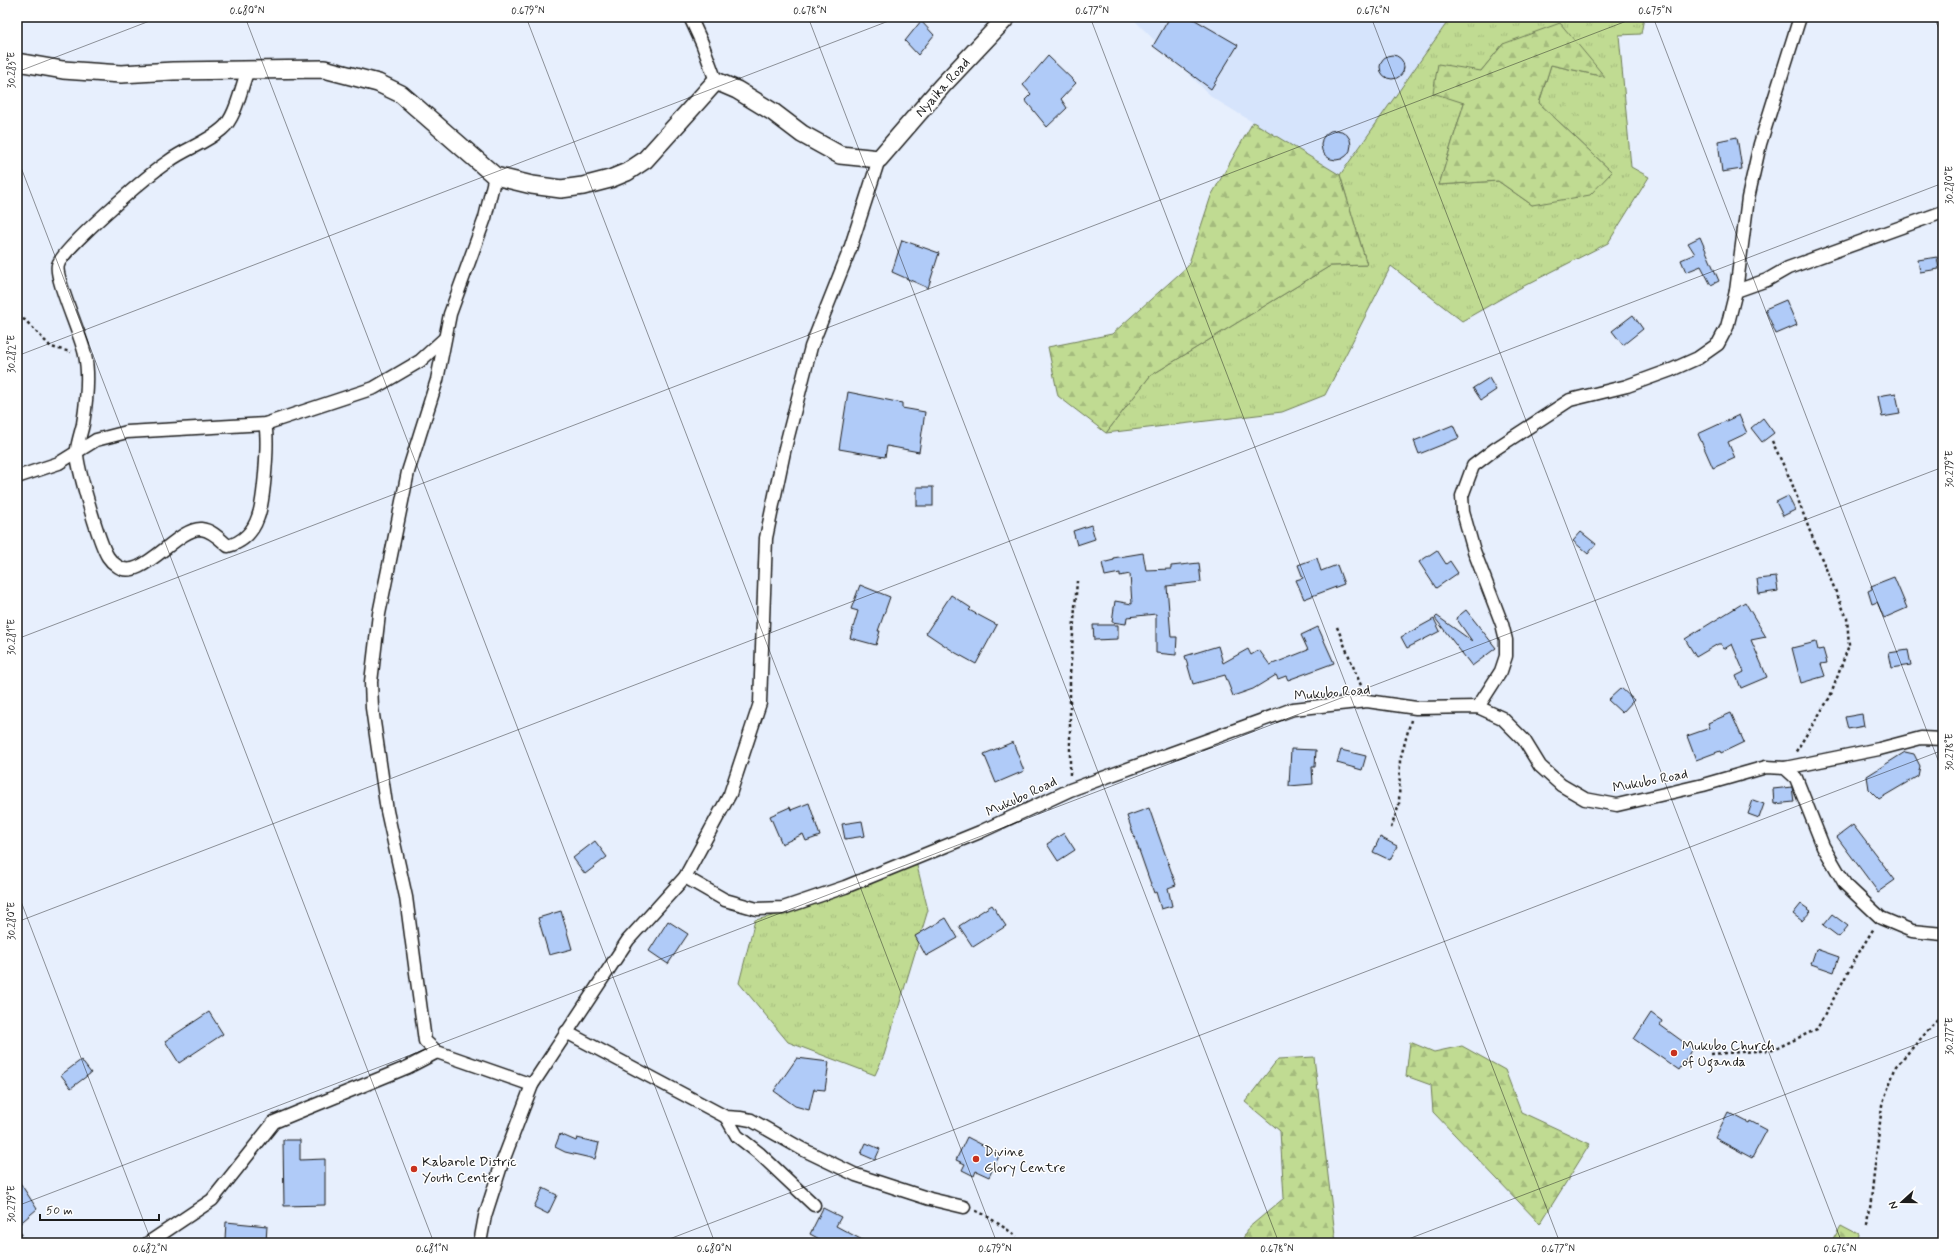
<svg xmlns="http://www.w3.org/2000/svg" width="1960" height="1260" font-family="Mynerve,sans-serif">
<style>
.built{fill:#d6e4fc}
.grass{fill:url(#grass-tufts);stroke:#6e7c57;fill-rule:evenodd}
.forest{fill:url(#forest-firs);stroke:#6e7c57}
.building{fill:#b0cbf8;stroke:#1c1c1c}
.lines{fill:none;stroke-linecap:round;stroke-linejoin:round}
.street-casing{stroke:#1c1c1c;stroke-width:15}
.secondary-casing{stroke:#1c1c1c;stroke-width:20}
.path{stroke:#1c1c1c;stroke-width:2.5;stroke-dasharray:3 3;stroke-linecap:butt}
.street{stroke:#fff;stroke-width:12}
.secondary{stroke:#fff;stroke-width:17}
.ticks{fill:none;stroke:#1c1c1c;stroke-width:1;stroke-opacity:0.45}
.poi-dot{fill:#c8321e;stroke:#fff;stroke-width:1.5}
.labels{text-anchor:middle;stroke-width:3;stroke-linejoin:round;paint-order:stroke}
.street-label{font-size:14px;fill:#1c1c1c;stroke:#fff}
.poi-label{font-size:14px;fill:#1c1c1c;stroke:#fff;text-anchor:start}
.neatline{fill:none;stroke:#1c1c1c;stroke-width:1.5}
.ticks-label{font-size:10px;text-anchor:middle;fill:#1c1c1c}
</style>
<defs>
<pattern id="grass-tufts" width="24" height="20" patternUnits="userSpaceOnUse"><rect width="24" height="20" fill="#c0db92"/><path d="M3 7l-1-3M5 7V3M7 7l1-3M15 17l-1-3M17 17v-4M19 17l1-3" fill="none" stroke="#a4bb7d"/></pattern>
<pattern id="forest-firs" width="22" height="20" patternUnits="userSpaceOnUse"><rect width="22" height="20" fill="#c0db92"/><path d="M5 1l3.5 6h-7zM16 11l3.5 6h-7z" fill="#a4bb7d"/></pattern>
</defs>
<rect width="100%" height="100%" fill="#e7effd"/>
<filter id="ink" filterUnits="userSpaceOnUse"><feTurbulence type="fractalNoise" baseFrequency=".025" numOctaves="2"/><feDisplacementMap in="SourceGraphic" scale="8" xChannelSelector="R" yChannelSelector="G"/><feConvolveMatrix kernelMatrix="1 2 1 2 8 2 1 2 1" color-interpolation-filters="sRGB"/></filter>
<g filter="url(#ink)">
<path class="built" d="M1131,17H1451L1340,175L1213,98Z"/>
<g class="grass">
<path d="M1451,17H1644L1641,34L1619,35L1631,167L1649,177L1608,243L1518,289L1462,321L1391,266L1325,395L1282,412L1106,433L1150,376L1330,266L1367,265L1340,175ZM1503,44L1605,77L1551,65L1539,103L1612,172L1532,205L1498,181L1439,185L1464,103L1481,71Z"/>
<path d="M916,862L928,910L884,1055L875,1075L788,1042L739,983L755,920L786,913Z"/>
</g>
<g class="forest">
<path d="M1560,23L1605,77L1551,65L1539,103L1612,172L1590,195L1532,205L1498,181L1439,185L1464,103L1433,93L1438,64L1481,71L1503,44Z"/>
<path d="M1253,122L1340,175L1367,265L1330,266L1150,376L1106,433L1058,396L1048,347L1112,334L1188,266L1211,196Z"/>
<path d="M1410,1042L1434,1052L1462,1046L1505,1070L1521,1112L1590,1144L1540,1224L1433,1112L1431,1085L1406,1076Z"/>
<path d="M1314,1057L1336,1243H1242L1247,1229L1284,1198L1280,1131L1245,1102L1278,1059Z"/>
<path d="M1841,1226L1860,1236L1859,1243H1831Z"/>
</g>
<g class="building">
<path d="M1170,17H1190L1238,45L1211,89L1153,46Z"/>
<path d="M921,21L934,35L918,55L905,41Z"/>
<circle cx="1392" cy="67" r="12"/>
<path d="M1048,56L1076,83L1061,99L1067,108L1047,127L1025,100L1031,94L1023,85Z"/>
<circle cx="1336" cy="145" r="15"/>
<path d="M1737,137L1742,169L1722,172L1718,141Z"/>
<path d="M1700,237L1719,281L1711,285L1701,266L1686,272L1681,260L1695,254L1688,243Z"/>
<path d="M902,240L939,253L928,288L892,272Z"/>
<path d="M1937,257L1939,269L1920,272L1918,260Z"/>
<path d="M1786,300L1797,325L1776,334L1765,309Z"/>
<path d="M1633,315L1643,329L1623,345L1612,331Z"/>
<path d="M1489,378L1496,390L1481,400L1473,388Z"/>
<path d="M848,392L902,403V408L925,412L919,452L887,446L885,457L839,449Z"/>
<path d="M1896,393L1900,414L1882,417L1878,396Z"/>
<path d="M1739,415L1747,433L1728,442L1735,458L1713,468L1698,434Z"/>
<path d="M1763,418L1774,433L1762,442L1751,428Z"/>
<path d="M1453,425L1459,438L1419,454L1414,441Z"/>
<rect x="917" y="487" width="16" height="19"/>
<path d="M1788,496L1795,510L1783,516L1776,502Z"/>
<path d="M1091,525L1095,539L1077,545L1073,531Z"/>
<path d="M1581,532L1596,544L1588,554L1573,541Z"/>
<path d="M1437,550L1446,564L1450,561L1458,573L1436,588L1419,562Z"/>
<path d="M1143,553L1146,570L1171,569V566L1199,563L1201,582L1167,586L1171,637H1177L1176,655L1156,653V614L1127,617L1126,624L1112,622L1115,601L1132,604L1130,574L1120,576V573L1105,576L1102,563L1114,560L1113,558Z"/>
<path d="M1317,558L1321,571L1337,565L1344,584L1304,599L1296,580L1303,578L1298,565Z"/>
<path d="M1776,577L1778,591L1759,594L1757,579Z"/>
<path d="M1894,577L1907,608L1884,618L1877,602L1872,604L1868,591L1872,589L1871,586Z"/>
<path d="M860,585L890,597L878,631H880L876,645L850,638L858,611L851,609Z"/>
<path d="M951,595L971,608L969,610L997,625L976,664L956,653L926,633Z"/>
<path d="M1745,602L1766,637L1751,640L1767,677L1741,688L1736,676L1744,672L1732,644L1724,649L1721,644H1718L1696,657L1685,639Z"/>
<path d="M1466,610L1496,648L1472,666L1435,618L1437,616L1472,641L1456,618Z"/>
<path d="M1434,619L1440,631L1407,648L1401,637Z"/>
<path d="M1093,625H1118V639L1094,640Z"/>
<path d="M1318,627L1334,663L1288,680L1286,676L1278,679L1276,675L1253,689L1233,696L1225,675L1193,684L1185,656L1218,646L1223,663L1248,649L1251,655L1259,650L1270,665L1308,650L1301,635Z"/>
<path d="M1816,642L1818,650L1823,649L1827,663L1821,664L1825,676L1801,683L1792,648Z"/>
<path d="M1908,650L1911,665L1892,668L1889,653Z"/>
<path d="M1621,688L1634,700L1622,713L1608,700Z"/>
<path d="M1731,713L1744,742L1721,753L1720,751L1696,760L1687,736L1710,728L1708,723Z"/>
<path d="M1862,714L1864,726L1848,729L1845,717Z"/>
<path d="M1013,742L1024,771L996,783L984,754Z"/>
<path d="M1291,749L1316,750L1315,767H1312L1313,784L1289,786Z"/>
<path d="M1341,750L1366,756L1362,770L1337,763Z"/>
<path d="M1905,752L1914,754L1920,766L1918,776L1879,799L1869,789L1867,776Z"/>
<path d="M1792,787L1794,802L1774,804L1773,789Z"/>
<path d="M1753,800L1764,804L1759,818L1748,814Z"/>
<path d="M809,803L820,836L806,841L803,834L782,844L770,816L790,807L791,810Z"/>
<path d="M1149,808L1176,885L1168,888L1172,906L1161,909L1156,892L1154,893L1127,816Z"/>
<path d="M862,821L865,836L845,839L842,824Z"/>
<path d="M1853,825L1895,880L1878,892L1837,837Z"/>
<path d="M1064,833L1075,850L1058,861L1047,844Z"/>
<path d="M1380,837L1397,846L1390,860L1373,852Z"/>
<path d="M595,841L607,857L585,874L573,858Z"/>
<path d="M1801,904L1811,911L1802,921L1793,914Z"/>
<path d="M992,905L1006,926L973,947L959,926Z"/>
<path d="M561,911L572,949L549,955L538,918Z"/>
<path d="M1832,914L1848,926L1839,937L1823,925Z"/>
<path d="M946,918L958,938L926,956L915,936Z"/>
<path d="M668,921L688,934L668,964L649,951Z"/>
<path d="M1816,949L1839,957L1834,972L1811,964Z"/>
<path d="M209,1012L223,1034L179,1063L165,1041Z"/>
<path d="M1651,1013L1662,1021L1660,1025L1693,1049L1679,1070L1634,1039Z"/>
<path d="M797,1058L829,1062L825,1090L814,1089L809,1110L795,1106L774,1091Z"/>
<path d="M81,1060L91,1073L71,1088L61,1075Z"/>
<path d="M1728,1112L1749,1123L1750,1121L1767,1130L1752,1158L1715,1138Z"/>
<path d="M560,1134L576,1141L577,1138L599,1143L595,1159L565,1152L555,1147Z"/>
<path d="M967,1137L1000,1154L989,1177L976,1171L974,1176L962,1170L965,1164L956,1160Z"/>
<path d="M283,1140H300V1160L325,1159V1205L284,1206Z"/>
<path d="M866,1143L880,1149L875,1160L861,1154Z"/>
<path d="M17,1178L37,1209L17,1226Z"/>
<path d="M543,1188L557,1195L548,1214L534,1207Z"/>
<path d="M823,1208L841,1217L836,1226L868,1243H827L810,1234Z"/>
<path d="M226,1222L267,1226L266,1242L225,1239Z"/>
</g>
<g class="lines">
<g class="street-casing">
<g id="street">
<path d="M690,17L702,43L716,81"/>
<path d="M248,70C241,87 236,118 222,129C206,143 185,149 169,161C150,173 62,249 58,265C54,277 82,337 85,355C89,374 86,405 83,424C81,433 78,441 77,449C75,463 100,545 108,557C110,560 113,563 116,565C139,586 176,528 201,529C212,530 221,540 228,546C243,542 253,532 258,517C264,501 269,440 265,424"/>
<path d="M495,176L485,218L450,314L437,380L408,472L379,614L371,682L372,708L387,811L406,897L425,1041L437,1052L532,1085"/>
<path d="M1736,291L1767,280L1788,268L1943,212"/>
<path d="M17,477L59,463L96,440L127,432L265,424L374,388L420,361L444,339"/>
<path d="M1478,707L1501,671L1506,656V640L1502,624L1474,551L1463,512L1462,496L1473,466L1495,449L1570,400L1627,386L1671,370L1698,358L1718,344L1727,327L1736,291L1748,198L1760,144L1800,17"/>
<path d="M1785,768L1879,749L1921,738L1943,739"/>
<path d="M685,877L725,900L757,909L783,908L845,887L980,832L1070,790L1293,709L1367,701L1416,708L1478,707L1502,718L1524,740L1540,766L1561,785L1585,799L1617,805L1703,785L1766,767L1785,768L1796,778L1823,846L1845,884L1881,918L1912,931L1943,934"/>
<path d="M566,1032L726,1117L740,1118L751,1120L802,1149L856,1175L930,1199L964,1207"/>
<path d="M726,1117L737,1136L760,1154L814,1205"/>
<path d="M148,1243L212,1200L274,1122L408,1067L437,1052"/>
<path d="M480,1243L485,1216L501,1166L532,1085L628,940L685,877L730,794L760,703L766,538L784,452L811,347L850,249L879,159"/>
</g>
</g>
<g class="secondary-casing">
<path id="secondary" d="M17,62L63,70L121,74L173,71L324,69L378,83L401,94L495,176L532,185L561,189L583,186L610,179L627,172L645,160L716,81L737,90L773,112L802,134L840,155L879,159L942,86L1007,17"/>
</g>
<g class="path">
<path d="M17,317L25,320L51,347L71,352"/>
<path d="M1772,441L1791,481L1809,529L1847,618L1849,645L1830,697L1795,753"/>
<path d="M1337,627L1362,688"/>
<path d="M1070,775V674L1077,581"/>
<path d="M1391,828L1399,805L1400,760L1411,720"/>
<path d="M1711,1054L1773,1050L1817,1029L1858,954L1874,928"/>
<path d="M976,1211L985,1215L1017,1236"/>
<path d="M1868,1226L1882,1105L1896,1066L1943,1014"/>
<path d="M20,1233L27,1243"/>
</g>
<use href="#street" class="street"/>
<use href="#secondary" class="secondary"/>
</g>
</g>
<path class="ticks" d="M245,17L715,1243M526,17L997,1243M808,17L1279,1243M1090,17L1560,1243M1371,17L1842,1243M1653,17L1943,773M1934,17L1943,39M17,72L160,17M17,157L434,1243M17,356L899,17M17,639L1637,17M17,891L152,1243M17,922L1943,183M17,1206L1943,467M659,1243L1943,750M1398,1243L1943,1034"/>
<g class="poi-dot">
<circle cx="1674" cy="1053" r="4"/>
<circle cx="976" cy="1159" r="4"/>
<circle cx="414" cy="1169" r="4"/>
</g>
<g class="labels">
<g class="street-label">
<text transform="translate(942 87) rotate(-48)" y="5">Nyaika Road</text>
<text transform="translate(1332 692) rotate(-5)" y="5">Mukubo Road</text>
<text transform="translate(1650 780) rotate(-11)" y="5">Mukubo Road</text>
<text transform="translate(1021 796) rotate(-25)" y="5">Mukubo Road</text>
</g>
<g class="poi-label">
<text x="1682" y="1050">Mukubo Church<tspan x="1682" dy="16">of Uganda</tspan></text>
<text x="984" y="1156">Divine<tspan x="984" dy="16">Glory Centre</tspan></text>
<text x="422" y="1166">Kabarole Distric<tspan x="422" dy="16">Youth Center</tspan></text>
</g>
</g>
<rect width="1960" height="1260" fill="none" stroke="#fff" stroke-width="44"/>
<g transform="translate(1902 1202) rotate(249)" stroke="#ffffff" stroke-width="3" paint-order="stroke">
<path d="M0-3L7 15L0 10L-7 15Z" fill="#1c1c1c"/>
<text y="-6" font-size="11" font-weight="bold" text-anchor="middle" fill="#1c1c1c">N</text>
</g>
<path d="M40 1214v6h119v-6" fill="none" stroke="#1c1c1c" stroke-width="2"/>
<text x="46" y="1214" font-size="12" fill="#1c1c1c" stroke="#ffffff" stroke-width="3" paint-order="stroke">50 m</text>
<rect x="22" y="22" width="1916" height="1216" class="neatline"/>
<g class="ticks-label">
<text x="247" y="14">0.680°N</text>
<text x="528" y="14">0.679°N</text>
<text x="810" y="14">0.678°N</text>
<text x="1092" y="14">0.677°N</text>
<text x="1373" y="14">0.676°N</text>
<text x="1655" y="14">0.675°N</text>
<text transform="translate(11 70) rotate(-90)" y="4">30.283°E</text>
<text transform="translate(1949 185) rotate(-90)" y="4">30.280°E</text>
<text transform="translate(11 354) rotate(-90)" y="4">30.282°E</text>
<text transform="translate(1949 469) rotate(-90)" y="4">30.279°E</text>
<text transform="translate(11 637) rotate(-90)" y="4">30.281°E</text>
<text transform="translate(1949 752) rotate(-90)" y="4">30.278°E</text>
<text transform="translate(11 921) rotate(-90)" y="4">30.280°E</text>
<text transform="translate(1949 1036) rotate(-90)" y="4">30.277°E</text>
<text transform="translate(11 1204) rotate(-90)" y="4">30.279°E</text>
<text x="150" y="1252">0.682°N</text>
<text x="432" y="1252">0.681°N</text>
<text x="714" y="1252">0.680°N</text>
<text x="995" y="1252">0.679°N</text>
<text x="1277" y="1252">0.678°N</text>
<text x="1558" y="1252">0.677°N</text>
<text x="1840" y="1252">0.676°N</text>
</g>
</svg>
